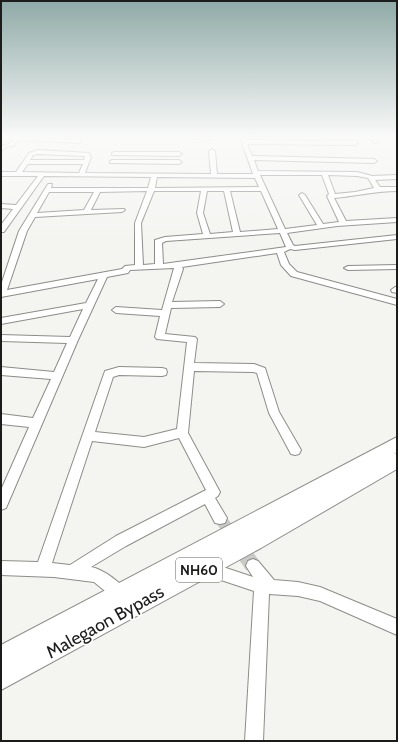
<svg xmlns="http://www.w3.org/2000/svg" width="398" height="742" font-family="Cabin,sans-serif">
<style>
.lines{fill:none;stroke-linecap:round;stroke-linejoin:round}
.minor-tunnel-far1{stroke:#c9c9c6;stroke-width:12;stroke-dasharray:12 6;stroke-linecap:butt}
.minor-tunnel{stroke:#c9c9c6;stroke-width:16;stroke-dasharray:16 8;stroke-linecap:butt}
.minor-casing{stroke:#8d8c89;stroke-width:2}
.highway-casing{stroke:#8d8c89;stroke-width:2}
.minor{fill:#fff;fill-rule:evenodd}
.highway{fill:#fff;fill-rule:evenodd}
.labels{text-anchor:middle;stroke-width:3.5;stroke-linejoin:round;paint-order:stroke}
.shield{fill:#fff;stroke:#60605f;stroke-width:1}
.shield-label{font-size:14px;font-weight:bold;fill:#1c1c1b}
.near-street-label{font-size:18px;fill:#1c1c1b;stroke:#fff}
</style>
<rect width="100%" height="100%" fill="#f4f4f1"/>
<g class="lines">
<path class="minor-tunnel-far1" d="M220,518L247,557"/>
<path class="minor-tunnel" d="M246,556L253,566"/>
<g class="minor-casing">
<g id="minor">
<path d="M13,137L79,139L82,141L79,143L17,140L14,146L6,147L1,151V146L10,144Z"/>
<path d="M178,137H211L212,138L209,140Z"/>
<path d="M240,137H245L246,140L355,141L358,143L355,145L247,144L252,156L374,159L377,161L374,163L254,160L258,171L357,172L372,176L397,175V179L375,180L380,187H397V191C376,191 355,196 334,198L346,221L397,218V222L337,226L287,233L293,245L295,246L397,235V239L295,250L290,249L284,252L289,264L297,272L397,299V305L291,276L281,265L277,253L182,267L183,269L172,302L220,301L224,304L220,307L171,308L165,334L195,337L197,339L194,363L254,364L265,368L279,412L301,450L299,454L295,455L291,454L269,413L257,373L253,372L194,371L188,433L220,492L218,496L215,498L227,518L225,523L220,524L215,523L205,504L126,546L91,567C103,569 124,584 128,595L126,600L121,602L116,600L94,582L54,577L1,575V561L38,562L105,371L119,367L162,368L166,369L167,372L166,375L162,376L119,375L113,377L95,432L144,437L177,429L187,342L157,339L155,337L160,316L116,313L112,310L116,307L162,310L174,268L130,270L128,273L107,277L78,340L6,508L1,510V490L29,427L1,424V414L33,418L51,379L1,375V367L54,372L67,343L1,341V335L70,337L83,309L1,324V318L86,303L98,279L1,297V285L19,231L48,184H52L51,188H148L151,177L44,176L4,232H1V225L13,209L1,208V204L16,205L38,176H1V172H16L29,153L38,150L89,153L91,157L85,173L211,174L209,151L212,149L215,151L217,174H253ZM38,154L85,156L84,160H30L33,155ZM28,164H83L79,173L22,172ZM260,175H322L329,194L327,196L339,222L323,224L305,195L302,193L299,195L317,225L285,229ZM328,175L357,176L368,178L374,188L355,192L335,194ZM157,177L255,178L259,187L155,188ZM147,191L135,223V265L125,266L122,269L7,290L27,231L35,217L122,212L125,210L124,209L91,210L100,192ZM154,191H201L197,213L203,234L165,237L155,240V264L143,265L141,223ZM207,191H224L233,232L210,234L203,213ZM230,191H261L278,229L240,232ZM49,192H94L84,210L37,213ZM280,233L286,247L163,264L162,243L166,241ZM179,438L206,490L116,536L70,565L52,563L92,441L144,447Z"/>
<path d="M370,137H375L379,142L374,143Z"/>
<path d="M114,152H179L182,154L179,156L112,155V153Z"/>
<path d="M112,160H179L182,162L179,164L110,163V161Z"/>
<path d="M397,265V269L348,270L344,268L348,266Z"/>
<path d="M395,287H397V293L392,292L391,290Z"/>
<path d="M253,559L258,561L274,580L298,582L320,587L397,619V635L320,601L298,596L269,594L263,741H245L254,591L200,573L198,568L200,563L205,561L253,577L246,566L248,561Z"/>
</g>
</g>
<g class="highway-casing">
<path id="highway" d="M397,437V452L394,454L397,453V469L261,548L1,690V645Z"/>
</g>
<use href="#minor" class="minor"/>
<use href="#highway" class="highway"/>
</g>
<linearGradient id="sky" x2="0" y2="1"><stop stop-color="#8faaa7"/><stop offset="0.57" stop-color="#fafaf9"/><stop offset="1" stop-color="#fafaf9" stop-opacity="0"/></linearGradient>
<rect width="398" height="241" fill="url(#sky)"/>
<g class="labels">
<rect class="shield" x="176" y="558" width="46" height="24" rx="3"/>
<g class="shield-label">
<text x="199" y="575">NH60</text>
</g>
<g class="near-street-label">
<text transform="translate(105 622) rotate(-29)" y="6">Malegaon Bypass</text>
</g>
</g>
<rect width="398" height="742" fill="none" stroke="#1c1c1b" stroke-width="4"/>
</svg>
